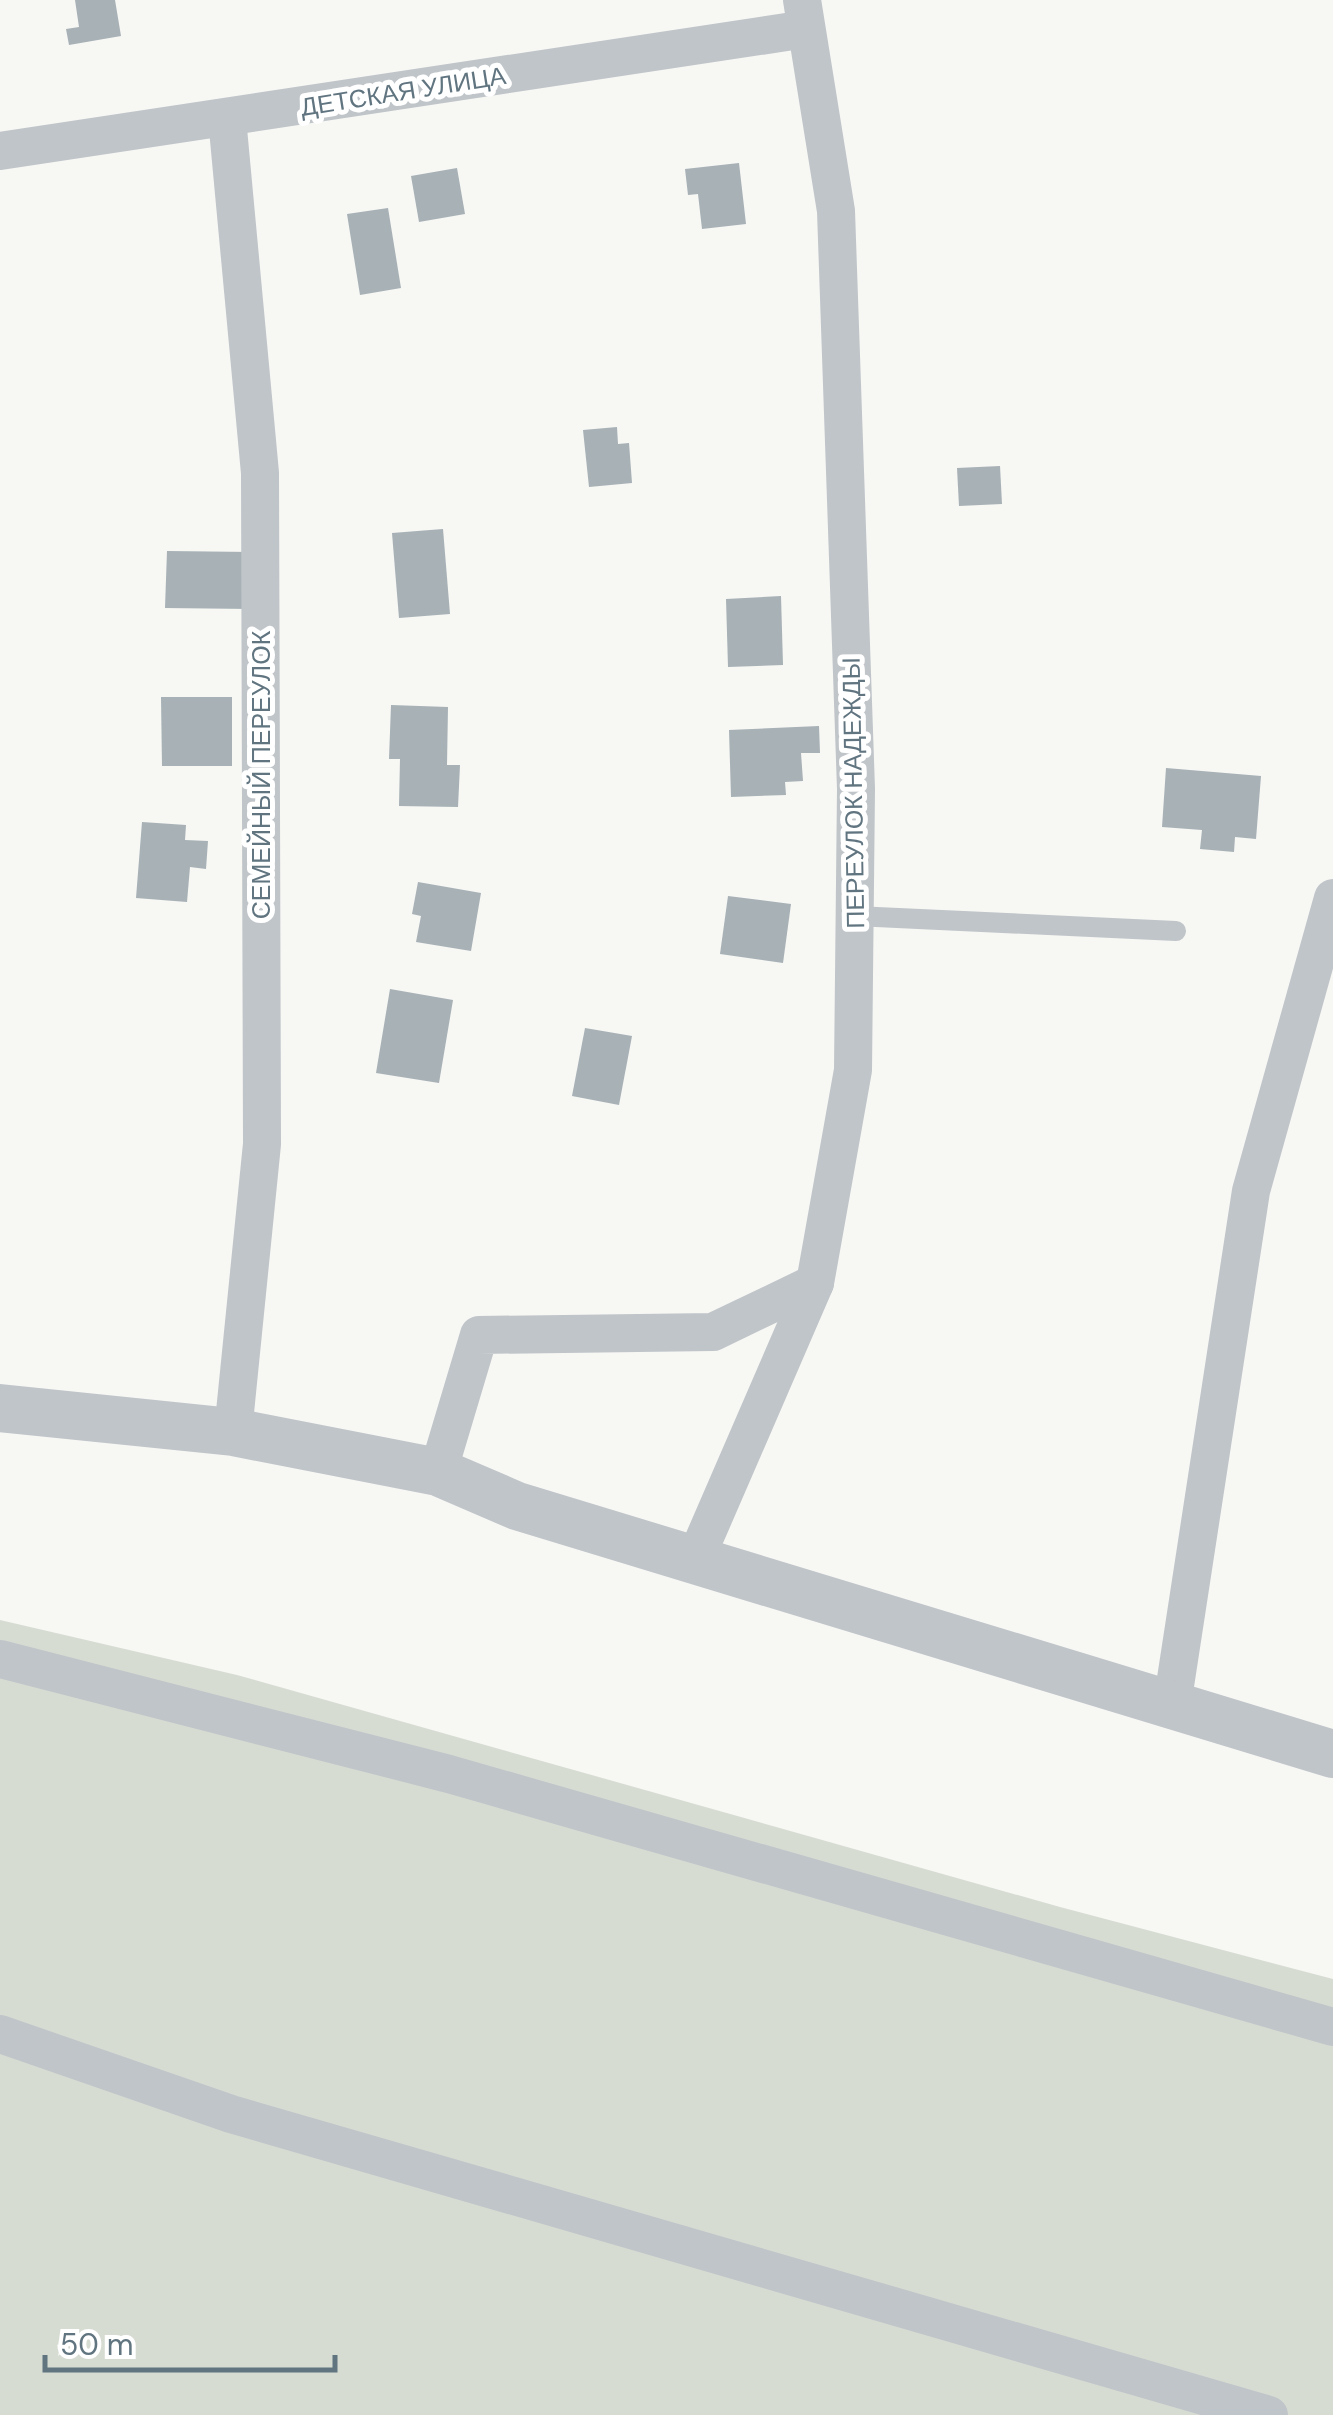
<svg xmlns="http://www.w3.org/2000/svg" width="1333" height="2415" font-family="'DM Sans',sans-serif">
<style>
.green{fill:#d7dcd3}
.building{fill:#a7b1b6}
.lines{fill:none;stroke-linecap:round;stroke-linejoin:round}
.service{stroke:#c0c5c9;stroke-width:20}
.minor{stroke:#c0c5c9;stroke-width:38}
.tertiary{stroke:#c0c5c9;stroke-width:48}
.labels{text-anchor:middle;stroke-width:10;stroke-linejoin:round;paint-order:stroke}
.street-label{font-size:25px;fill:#617580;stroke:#fff}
</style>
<rect width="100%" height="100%" fill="#f7f7f4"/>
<path class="green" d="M0,1620L237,1675L1060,1907L1333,1979V2415H0Z"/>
<g class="building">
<path d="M75,0H115L121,36L69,45L66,29L79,27Z"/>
<path d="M739,163L746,224L702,229L698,194L688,195L685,169Z"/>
<path d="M457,168L465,214L419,222L411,176Z"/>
<path d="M388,208L401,288L360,295L347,214Z"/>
<path d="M617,427L618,444L629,443L632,483L589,487L583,430Z"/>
<path d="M1000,466L1002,504L959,506L957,468Z"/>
<path d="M443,529L450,614L399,618L392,533Z"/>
<path d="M167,551L252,552L251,609L165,608Z"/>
<path d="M781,596L783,665L728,667L726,599Z"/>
<path d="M161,697H232V766H162Z"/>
<path d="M391,705L448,707L447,765H460L458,807L399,806L400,759H389Z"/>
<path d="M819,726L820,753H801L803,781L785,782L786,795L731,797L729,730Z"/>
<path d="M1166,768L1261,776L1256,839L1235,837L1234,852L1200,849L1202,830L1162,827Z"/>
<path d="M142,822L186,825L185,840L208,841L206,869L190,867L187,902L136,898Z"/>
<path d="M418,882L481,893L471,951L416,942L421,916L412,914Z"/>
<path d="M728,896L791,904L783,963L720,954Z"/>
<path d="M390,989L453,1000L439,1083L376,1073Z"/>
<path d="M585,1028L632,1036L619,1105L572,1096Z"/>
</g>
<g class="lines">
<path class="service" d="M855,916L1176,931"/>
<g class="minor">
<path d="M227,118L260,473L262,1144L233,1432"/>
<path d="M0,151L806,29"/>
<path d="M438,1472L479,1335L713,1332L815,1283"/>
<path d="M695,1560L815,1283L853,1070L856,789L836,211L802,0"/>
<path d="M0,1659L449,1774L1333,2027"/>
<path d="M1172,1705L1251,1191L1333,898"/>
<path d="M0,2034L231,2114L1269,2415"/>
</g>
<path class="tertiary" d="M0,1408L233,1432L438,1472L517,1506L1333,1754"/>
</g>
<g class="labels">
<g class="street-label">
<text transform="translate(403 91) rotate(-9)" y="9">ДЕТСКАЯ УЛИЦА</text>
<text transform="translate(261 775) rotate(-90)" y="9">СЕМЕЙНЫЙ ПЕРЕУЛОК</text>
<text transform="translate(853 793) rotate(-91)" y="9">ПЕРЕУЛОК НАДЕЖДЫ</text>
</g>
</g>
<path d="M45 2355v15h290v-15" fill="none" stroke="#617580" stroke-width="5"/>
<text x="60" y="2355" font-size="30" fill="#617580" stroke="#ffffff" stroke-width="8" paint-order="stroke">50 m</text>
</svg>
